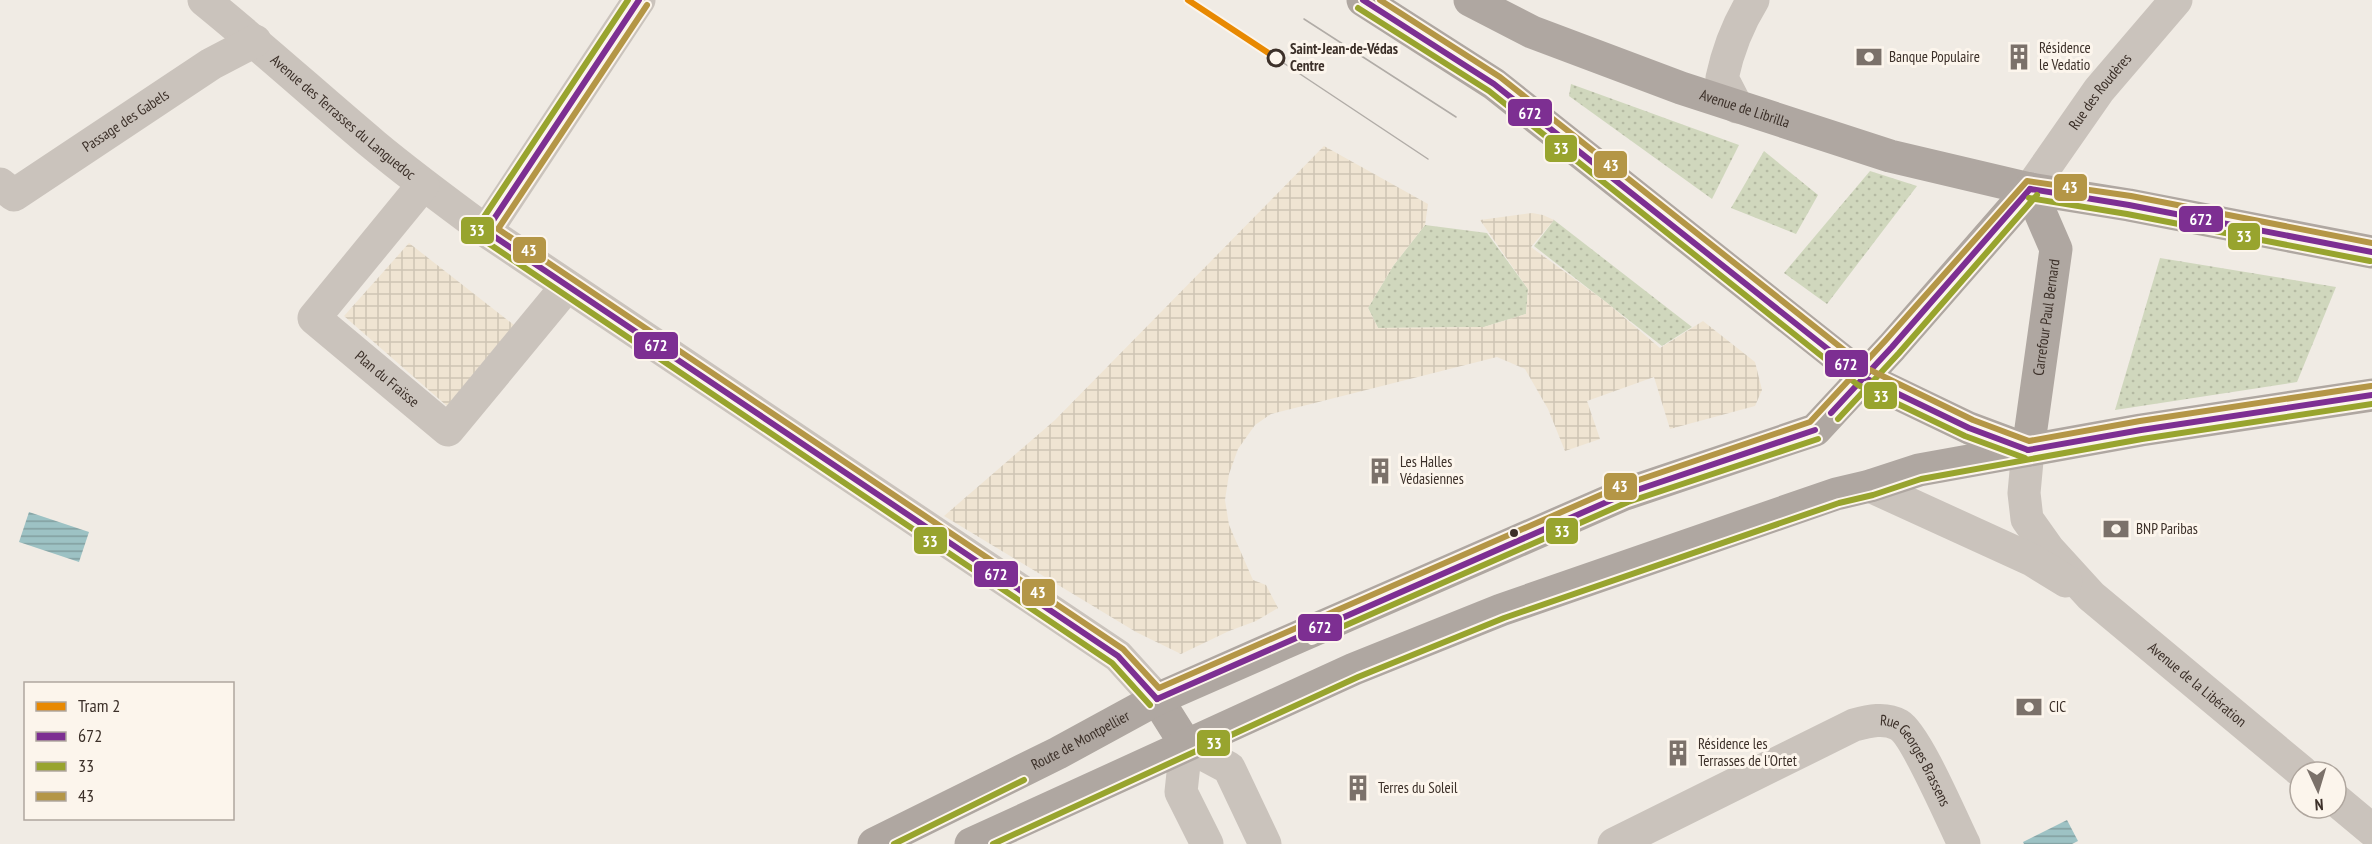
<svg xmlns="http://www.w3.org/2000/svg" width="2372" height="844" font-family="'PT Sans Narrow',sans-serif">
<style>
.grass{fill:url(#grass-dots)}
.plaza{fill:url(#plaza-grid)}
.water{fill:url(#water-rules)}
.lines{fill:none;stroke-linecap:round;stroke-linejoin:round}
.minor{stroke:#cac3bc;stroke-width:33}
.major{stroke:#afa7a1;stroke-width:33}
.tram{stroke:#b1aca7;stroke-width:1.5}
.bus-1-casing{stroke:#fcf5ec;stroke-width:10}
.bus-2-casing{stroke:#fcf5ec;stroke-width:10}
.bus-3-casing{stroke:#fcf5ec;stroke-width:10}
.bus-1{stroke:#7d2f92;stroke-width:6}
.bus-2{stroke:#98a42e;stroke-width:6}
.bus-3{stroke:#b49646;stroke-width:6}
.tram-1-casing{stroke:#fcf5ec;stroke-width:10}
.tram-1{stroke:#e88902;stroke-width:6}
.stop-dot{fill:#fcf5ec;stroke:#3c3029;stroke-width:3}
.bus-dot{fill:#3c3029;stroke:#fcf5ec;stroke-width:2}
.labels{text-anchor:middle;stroke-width:6;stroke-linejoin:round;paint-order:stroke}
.poi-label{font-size:15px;fill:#3c3029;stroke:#fcf5ec;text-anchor:start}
.stop-label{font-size:15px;font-weight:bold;fill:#3c3029;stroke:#fcf5ec;text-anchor:start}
.street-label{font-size:15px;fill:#3c3029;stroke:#fcf5ec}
.line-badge{stroke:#fcf5ec;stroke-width:2}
.badge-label{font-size:16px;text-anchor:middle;font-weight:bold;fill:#fff}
</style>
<defs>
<pattern id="grass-dots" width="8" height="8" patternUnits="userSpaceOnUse" patternTransform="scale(1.5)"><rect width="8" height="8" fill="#d0d7bd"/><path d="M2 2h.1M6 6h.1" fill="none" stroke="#b4b9a2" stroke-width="1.8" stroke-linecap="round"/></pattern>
<pattern id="plaza-grid" width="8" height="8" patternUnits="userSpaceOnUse" patternTransform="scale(1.5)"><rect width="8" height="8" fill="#efe4d2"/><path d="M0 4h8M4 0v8" fill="none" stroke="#cec4b4"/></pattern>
<pattern id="water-rules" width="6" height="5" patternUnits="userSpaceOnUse" patternTransform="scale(1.5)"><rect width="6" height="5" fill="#9dc2c4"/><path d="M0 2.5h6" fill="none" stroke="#819e9f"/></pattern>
</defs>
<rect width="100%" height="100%" fill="#f0ebe4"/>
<g class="grass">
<path d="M1571,84L1739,145L1712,199L1569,96Z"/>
<path d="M1764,151L1818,195L1796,234L1731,208Z"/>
<path d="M1870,171L1917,186L1827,304L1784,273Z"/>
<path d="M1554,220L1692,327L1662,346L1534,246Z"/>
<path d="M1425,225L1487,233L1528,289L1526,314L1484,327L1378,328L1368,308L1393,266Z"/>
<path d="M2160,258L2336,287L2297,382L2115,410Z"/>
</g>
<g class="plaza">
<path d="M1324,146L1428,204L1425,225L1393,266L1368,308L1378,328L1484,327L1526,314L1528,289L1480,220L1532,213L1543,215L1554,220L1531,247L1606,302L1660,348L1703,321L1755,362L1762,390L1755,406L1670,429L1654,377L1587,401L1600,439L1565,451L1548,409L1525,369L1497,357L1271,414L1255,425L1238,449L1229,474L1225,500L1229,525L1253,580L1266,585L1278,608L1256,621L1229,631L1181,654L1136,632L944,516L1055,420Z"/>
<path d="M409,243L514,325L447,406L344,316Z"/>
</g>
<g class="water">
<path d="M29,512L89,532L79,562L19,542Z"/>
<path d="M2067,820L2078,841L2072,844H2024L2023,842Z"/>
</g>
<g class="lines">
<g class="minor">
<path id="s1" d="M204,0C262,47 317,97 374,145C410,175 448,203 486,231L1118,656L1157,699"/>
<path d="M1737,107L1722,78C1728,50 1738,24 1753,0"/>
<path id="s2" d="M0,184L14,195L211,64L255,41"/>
<path id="s3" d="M423,185L314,318L448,430L567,286"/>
<path id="s4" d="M2030,189L2099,90L2176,0"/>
<path d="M486,231L639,0"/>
<path id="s5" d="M2028,450L2024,493L2027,519L2049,550L2091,596L2302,772"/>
<path d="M1870,486L2032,560L2066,581"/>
<path d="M2336,800L2372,830"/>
<path d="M1207,844L1181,792L1186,745L1229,768L1265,844"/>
<path id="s6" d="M1614,844L1854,725C1869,721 1885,717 1899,725C1916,735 1953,822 1964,844"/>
</g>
<g class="major">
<path d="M1363,0L1494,84L1863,377L1969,428L2028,450"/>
<path id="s7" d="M1470,0L1532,32L1681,88L1890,156L2030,189L2129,205L2372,252"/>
<path id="s8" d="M2028,450L2056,249L2030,189"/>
<path d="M1157,699L1186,745"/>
<path id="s9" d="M874,844L1058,753L1157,699L1282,644L1625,494L1815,430L1892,347L2030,189"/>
<path d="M971,844L1354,669L1501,610L1836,494L1870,486L1919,470L2141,430L2372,395"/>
</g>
<g class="tram">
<path d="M1304,19L1456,117"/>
<path d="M1276,58L1428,159"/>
</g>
<g class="bus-1-casing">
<g id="bus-1">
<path d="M1363,0L1494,84L1863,377L1969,428L2028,450"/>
<path d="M2030,189L2129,205L2372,252"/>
<path d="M486,231L1118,656L1157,699"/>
<path d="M486,231L639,0"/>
<path d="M1831,413L1892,347L2030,189"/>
<path d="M2028,450L2141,430L2372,395"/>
<path d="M1157,699L1625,494L1815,430"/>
</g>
</g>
<g class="bus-2-casing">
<g id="bus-2">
<path d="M628,0L478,226L477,232L479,237L1112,663L1150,705"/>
<path d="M1358,8L1489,91L1858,385L1965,436L2025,458"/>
<path d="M2029,198L2127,214L2370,261"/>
<path d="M1838,419L1899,353L2037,195"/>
<path d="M1312,640L1628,502L1818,439"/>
<path d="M894,844L1024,780"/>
<path d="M993,844L1358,677L1504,618L1839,503L1873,495L1921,479L2142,439L2372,404"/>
</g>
</g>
<g class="bus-3-casing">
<g id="bus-3">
<path d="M1380,0L1500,77L1868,369L1973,420L2029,441L2140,421L2371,386"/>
<path d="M647,5L498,229L1123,649L1159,688L1621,486L1810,422L1885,341L2027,181L2131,196L2372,243"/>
</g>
</g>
<use href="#bus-1" class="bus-1"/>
<use href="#bus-2" class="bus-2"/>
<use href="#bus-3" class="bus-3"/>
<g class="tram-1-casing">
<path id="tram-1" d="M1188,0L1276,58"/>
</g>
<use href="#tram-1" class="tram-1"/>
</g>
<defs>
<g id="bank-bare" transform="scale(2.07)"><path d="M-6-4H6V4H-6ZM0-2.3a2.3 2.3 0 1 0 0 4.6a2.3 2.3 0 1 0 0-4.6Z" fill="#7b716a" stroke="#fcf5ec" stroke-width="2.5" paint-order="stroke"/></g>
<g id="building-bare" transform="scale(2.07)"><path d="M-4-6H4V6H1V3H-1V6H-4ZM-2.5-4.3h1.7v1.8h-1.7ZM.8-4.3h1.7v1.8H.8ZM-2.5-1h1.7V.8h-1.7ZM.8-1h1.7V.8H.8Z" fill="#7b716a" stroke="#fcf5ec" stroke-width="2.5" paint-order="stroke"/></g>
</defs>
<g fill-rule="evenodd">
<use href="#bank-bare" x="1869" y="57"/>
<use href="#building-bare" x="2019" y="57"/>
<use href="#building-bare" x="1380" y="471"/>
<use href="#bank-bare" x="2116" y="529"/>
<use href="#bank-bare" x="2029" y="707"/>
<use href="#building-bare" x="1678" y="753"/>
<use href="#building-bare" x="1358" y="788"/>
</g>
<circle class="stop-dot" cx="1276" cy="58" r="8"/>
<circle class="bus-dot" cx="1514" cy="533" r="5"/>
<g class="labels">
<g class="poi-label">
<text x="2039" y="53">Résidence<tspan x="2039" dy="17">le Vedatio</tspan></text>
<text x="1889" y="62">Banque Populaire</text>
<text x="1400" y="467">Les Halles<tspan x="1400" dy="17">Védasiennes</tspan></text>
<text x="2136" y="534">BNP Paribas</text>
<text x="2049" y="712">CIC</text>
<text x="1698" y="749">Résidence les<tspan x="1698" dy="17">Terrasses de l'Ortet</tspan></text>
<text x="1378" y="793">Terres du Soleil</text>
</g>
<g class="stop-label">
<text x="1290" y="54">Saint-Jean-de-Védas<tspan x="1290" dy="17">Centre</tspan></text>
</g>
<g class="street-label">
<text dy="5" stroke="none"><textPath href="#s4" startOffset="120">Rue des Roudères</textPath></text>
<text dy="5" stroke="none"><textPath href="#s7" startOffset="296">Avenue de Librilla</textPath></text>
<text dy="5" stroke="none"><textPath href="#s1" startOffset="182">Avenue des Terrasses du Languedoc</textPath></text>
<text dy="5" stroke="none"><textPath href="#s2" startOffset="152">Passage des Gabels</textPath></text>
<text dy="5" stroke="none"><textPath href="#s8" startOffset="134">Carrefour Paul Bernard</textPath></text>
<text dy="5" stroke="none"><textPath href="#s3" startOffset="267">Plan du Fraïsse</textPath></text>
<text dy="5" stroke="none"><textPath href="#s5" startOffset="308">Avenue de la Libération</textPath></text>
<text dy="5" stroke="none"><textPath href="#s9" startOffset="231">Route de Montpellier</textPath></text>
<text dy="5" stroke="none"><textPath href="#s6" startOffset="351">Rue Georges Brassens</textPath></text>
</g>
</g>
<g class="line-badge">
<rect x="1507" y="98" width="46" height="29" rx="6" fill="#7d2f92"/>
<rect x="1544" y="134" width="34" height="29" rx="6" fill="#98a42e"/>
<rect x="1593" y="150" width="35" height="29" rx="6" fill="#b49646"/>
<rect x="2053" y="173" width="35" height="29" rx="6" fill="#b49646"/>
<rect x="2178" y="205" width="46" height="28" rx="6" fill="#7d2f92"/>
<rect x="460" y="216" width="35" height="29" rx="6" fill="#98a42e"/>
<rect x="2227" y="222" width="34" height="29" rx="6" fill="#98a42e"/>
<rect x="512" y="236" width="35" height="28" rx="6" fill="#b49646"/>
<rect x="633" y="331" width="46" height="29" rx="6" fill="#7d2f92"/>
<rect x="1824" y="349" width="45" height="29" rx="6" fill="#7d2f92"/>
<rect x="1863" y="381" width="35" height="29" rx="6" fill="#98a42e"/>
<rect x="1603" y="472" width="35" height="29" rx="6" fill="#b49646"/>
<rect x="1545" y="517" width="34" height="28" rx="6" fill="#98a42e"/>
<rect x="913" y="526" width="35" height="29" rx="6" fill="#98a42e"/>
<rect x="973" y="560" width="46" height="28" rx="6" fill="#7d2f92"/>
<rect x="1021" y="578" width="35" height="29" rx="6" fill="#b49646"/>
<rect x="1297" y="613" width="46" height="29" rx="6" fill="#7d2f92"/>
<rect x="1196" y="729" width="35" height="28" rx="6" fill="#98a42e"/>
</g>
<g class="badge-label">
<text x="1530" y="119">672</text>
<text x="1561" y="154">33</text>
<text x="1611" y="171">43</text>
<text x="2070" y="193">43</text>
<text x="2201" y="225">672</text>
<text x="477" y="236">33</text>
<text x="2244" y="242">33</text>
<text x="529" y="256">43</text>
<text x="656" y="351">672</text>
<text x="1846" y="370">672</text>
<text x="1881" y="402">33</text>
<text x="1620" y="492">43</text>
<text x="1562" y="537">33</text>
<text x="930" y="547">33</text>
<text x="996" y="580">672</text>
<text x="1038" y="598">43</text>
<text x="1320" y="633">672</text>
<text x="1214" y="749">33</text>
</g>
<rect x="24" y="682" width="210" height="138" fill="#fcf5ec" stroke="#afa69e" stroke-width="1.5"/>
<rect x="36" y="702" width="30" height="9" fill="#e88902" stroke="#afa69e" stroke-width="1.5"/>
<text x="78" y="712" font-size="18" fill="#3c3029">Tram 2</text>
<rect x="36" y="732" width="30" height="9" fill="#7d2f92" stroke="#afa69e" stroke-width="1.5"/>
<text x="78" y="742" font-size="18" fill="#3c3029">672</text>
<rect x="36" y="762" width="30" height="9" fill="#98a42e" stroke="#afa69e" stroke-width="1.5"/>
<text x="78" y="772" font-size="18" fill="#3c3029">33</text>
<rect x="36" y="792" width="30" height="9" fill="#b49646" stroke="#afa69e" stroke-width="1.5"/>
<text x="78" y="802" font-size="18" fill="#3c3029">43</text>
<g transform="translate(2318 790) rotate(176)"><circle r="28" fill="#fcf5ec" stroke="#afa69e" stroke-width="1.5"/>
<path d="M0-4.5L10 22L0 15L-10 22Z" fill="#7b716a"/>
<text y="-9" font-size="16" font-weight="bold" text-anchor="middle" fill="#3c3029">N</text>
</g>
</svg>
